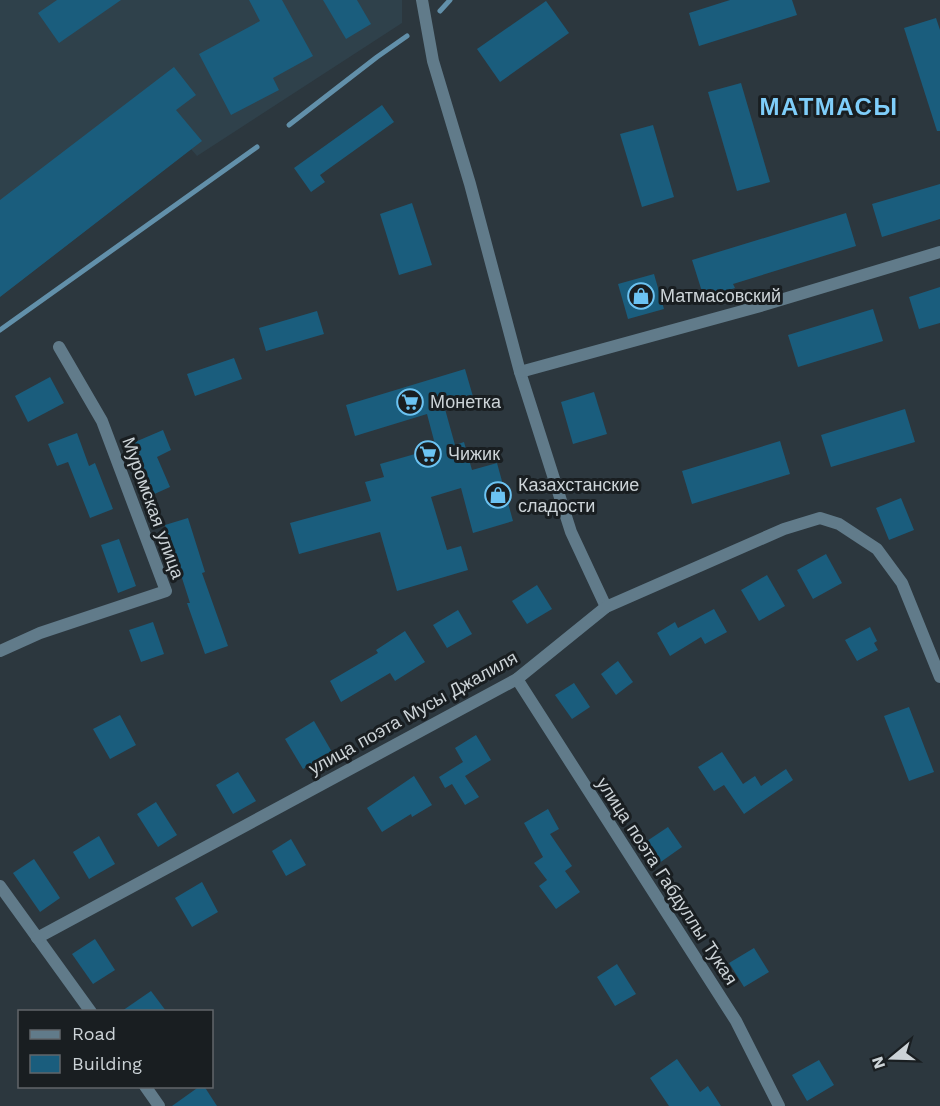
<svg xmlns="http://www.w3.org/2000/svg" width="940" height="1106" font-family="'Work Sans',sans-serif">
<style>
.built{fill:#2f414b}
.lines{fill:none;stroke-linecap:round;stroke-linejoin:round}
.stream{stroke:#6290aa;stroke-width:5}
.building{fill:#1a5d7d}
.street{stroke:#617b8a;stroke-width:12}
.labels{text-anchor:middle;stroke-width:6;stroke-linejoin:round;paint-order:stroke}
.poi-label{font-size:18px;fill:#ccd3d7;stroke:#191e21;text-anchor:start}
.street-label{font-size:18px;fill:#ccd3d7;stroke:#191e21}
.district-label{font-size:24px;font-weight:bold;letter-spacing:1.5px;fill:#7fcefa;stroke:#191e21}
</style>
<rect width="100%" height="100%" fill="#2c373e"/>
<path class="built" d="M0,0H402V23L197,156L191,149L0,297Z"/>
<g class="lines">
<g class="stream">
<path d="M440,11L450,0"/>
<path d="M289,125L377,57L407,36"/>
<path d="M0,330L257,147"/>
</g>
</g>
<g class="building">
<path d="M57,0H121L59,43L38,13Z"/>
<path d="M249,0H282L313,56L273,78L279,90L231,115L199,54L260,21Z"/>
<path d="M323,0H357L371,24L346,39Z"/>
<path d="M730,0H792L797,15L699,46L689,13Z"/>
<path d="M546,1L569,33L500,82L477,49Z"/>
<path d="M936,18L940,30V131H937L904,28Z"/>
<path d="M174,67L196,95L176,110L202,141L0,297V200Z"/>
<path d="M741,83L770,182L737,191L708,92Z"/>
<path d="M382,105L394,122L320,175L325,182L311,192L294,168Z"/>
<path d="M653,125L674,197L642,207L620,134Z"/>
<path d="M940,184V219L882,237L872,204Z"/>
<path d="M412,203L432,265L399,275L380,214Z"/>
<path d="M846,213L856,246L733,284L735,288L704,298L692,260Z"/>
<path d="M654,274L664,309L628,319L618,284Z"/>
<path d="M940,287V323L919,329L909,297Z"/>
<path d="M873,309L883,341L798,367L788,335Z"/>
<path d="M317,311L324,334L266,351L259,328Z"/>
<path d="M234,358L242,379L195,396L187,374Z"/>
<path d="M465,369L474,400L445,409L455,445L464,442L472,470L497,463L513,521L473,533L461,488L431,497L447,550L461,546L468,570L397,591L380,532L299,554L290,523L371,501L365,482L384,477L380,464L436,448L427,414L355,436L346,405Z"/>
<path d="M50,377L64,403L28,422L15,396Z"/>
<path d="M594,392L607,434L573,444L561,402Z"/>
<path d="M905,409L915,442L831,467L821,435Z"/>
<path d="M163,430L171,450L157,457L170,487L150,496L128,445Z"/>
<path d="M77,433L89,466L95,463L113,509L90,518L68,462L57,466L48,444Z"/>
<path d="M780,441L790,474L692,504L682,471Z"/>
<path d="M901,498L914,530L889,540L876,508Z"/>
<path d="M188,518L205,572L202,573L228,646L205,654L187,603H190L165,525Z"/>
<path d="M119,539L136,586L118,593L101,545Z"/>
<path d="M826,554L842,583L813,599L797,570Z"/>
<path d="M767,575L785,606L759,621L741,590Z"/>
<path d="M537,585L552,609L527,624L512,601Z"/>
<path d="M714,609L727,632L705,644L701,637L670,656L657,633L675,622L678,628Z"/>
<path d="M458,610L472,634L447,648L433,625Z"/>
<path d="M153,622L164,654L141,662L129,630Z"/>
<path d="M870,627L877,641L874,643L878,650L857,661L845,640Z"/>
<path d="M405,631L425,662L395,681L390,673L341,702L330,681L378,653L376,650Z"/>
<path d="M618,661L633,682L616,695L601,674Z"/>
<path d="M574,683L590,707L572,719L555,695Z"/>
<path d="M909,707L934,772L909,781L884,716Z"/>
<path d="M120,715L136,745L110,759L93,729Z"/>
<path d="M314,721L332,752L303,769L285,739Z"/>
<path d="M476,735L491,760L465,776L479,797L465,805L452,784L445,788L439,777L463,762L455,748Z"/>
<path d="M722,752L743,784L755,776L761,786L786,769L793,780L744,814L724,785L714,791L698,767Z"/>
<path d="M238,772L256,801L233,814L216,785Z"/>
<path d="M414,776L432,805L412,817L411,814L382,832L367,808Z"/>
<path d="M156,802L177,835L158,847L137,814Z"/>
<path d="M548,809L559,829L550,834L572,866L565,871L580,892L556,909L539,886L547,880L534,863L543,857L524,823Z"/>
<path d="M668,827L682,847L655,866L641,845Z"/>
<path d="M99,836L115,864L89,879L73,852Z"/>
<path d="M291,839L306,865L286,876L272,851Z"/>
<path d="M34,859L60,898L40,912L13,873Z"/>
<path d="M202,882L218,912L192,927L175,898Z"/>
<path d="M95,939L115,970L93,984L72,954Z"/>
<path d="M754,948L769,972L744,987L729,963Z"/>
<path d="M617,964L636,994L615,1006L597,977Z"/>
<path d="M151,991L166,1011H122Z"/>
<path d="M677,1059L700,1092L708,1086L721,1106H669L650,1078Z"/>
<path d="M819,1060L834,1085L807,1101L792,1075Z"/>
<path d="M200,1086H204L217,1106H172Z"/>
</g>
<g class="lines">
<g class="street">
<path d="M422,0L433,61L470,184L520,372L571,532L606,607"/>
<path d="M520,372L757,307L940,252"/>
<path d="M0,651L40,633L166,591L102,421L59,347"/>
<path d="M517,679L736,1021L779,1106"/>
<path d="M0,886L91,1012"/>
<path d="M37,938L517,679L606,607L784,529L820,518L839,524L877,549L902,583L940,677"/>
<path d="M145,1086L159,1106"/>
</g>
</g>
<defs>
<g id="shop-ring" transform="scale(1.35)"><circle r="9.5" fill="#191e21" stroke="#6cc3f2" stroke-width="1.5"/><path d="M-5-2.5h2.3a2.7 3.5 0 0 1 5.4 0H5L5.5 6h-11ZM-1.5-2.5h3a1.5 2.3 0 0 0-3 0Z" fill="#6cc3f2"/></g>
<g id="supermarket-ring" transform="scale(1.35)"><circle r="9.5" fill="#191e21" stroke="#6cc3f2" stroke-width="1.5"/><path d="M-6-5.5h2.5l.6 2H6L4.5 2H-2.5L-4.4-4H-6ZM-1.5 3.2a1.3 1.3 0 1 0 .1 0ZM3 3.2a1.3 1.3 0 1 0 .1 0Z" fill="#6cc3f2"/></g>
</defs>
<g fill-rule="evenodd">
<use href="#shop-ring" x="641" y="296"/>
<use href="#supermarket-ring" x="410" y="402"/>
<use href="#supermarket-ring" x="428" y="454"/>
<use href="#shop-ring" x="498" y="495"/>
</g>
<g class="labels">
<g class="poi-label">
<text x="660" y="302">Матмасовский</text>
<text x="430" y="408">Монетка</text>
<text x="448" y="460">Чижик</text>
<text x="518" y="491">Казахстанские<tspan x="518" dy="21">сладости</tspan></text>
</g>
<g class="street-label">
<text transform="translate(153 508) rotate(70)" y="6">Муромская улица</text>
<text transform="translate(413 713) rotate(-29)" y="6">улица поэта Мусы Джалиля</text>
<text transform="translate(667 881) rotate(57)" y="6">улица поэта Габдуллы Тукая</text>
</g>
<g class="district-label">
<text x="829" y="115">МАТМАСЫ</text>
</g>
</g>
<rect x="18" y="1010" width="195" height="78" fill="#191e21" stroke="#61666a" stroke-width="1.5"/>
<rect x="30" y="1030" width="30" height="9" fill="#617b8a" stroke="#61666a" stroke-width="1.5"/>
<text x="72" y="1040" font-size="18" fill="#ccd3d7">Road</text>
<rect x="30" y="1055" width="30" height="18" fill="#1a5d7d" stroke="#61666a" stroke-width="1.5"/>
<text x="72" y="1070" font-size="18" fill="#ccd3d7">Building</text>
<g transform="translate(892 1058) rotate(251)" stroke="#191e21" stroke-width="4.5" paint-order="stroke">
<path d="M0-4.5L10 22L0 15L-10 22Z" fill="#ccd3d7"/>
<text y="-9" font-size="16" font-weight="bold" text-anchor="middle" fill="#ccd3d7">N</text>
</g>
</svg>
